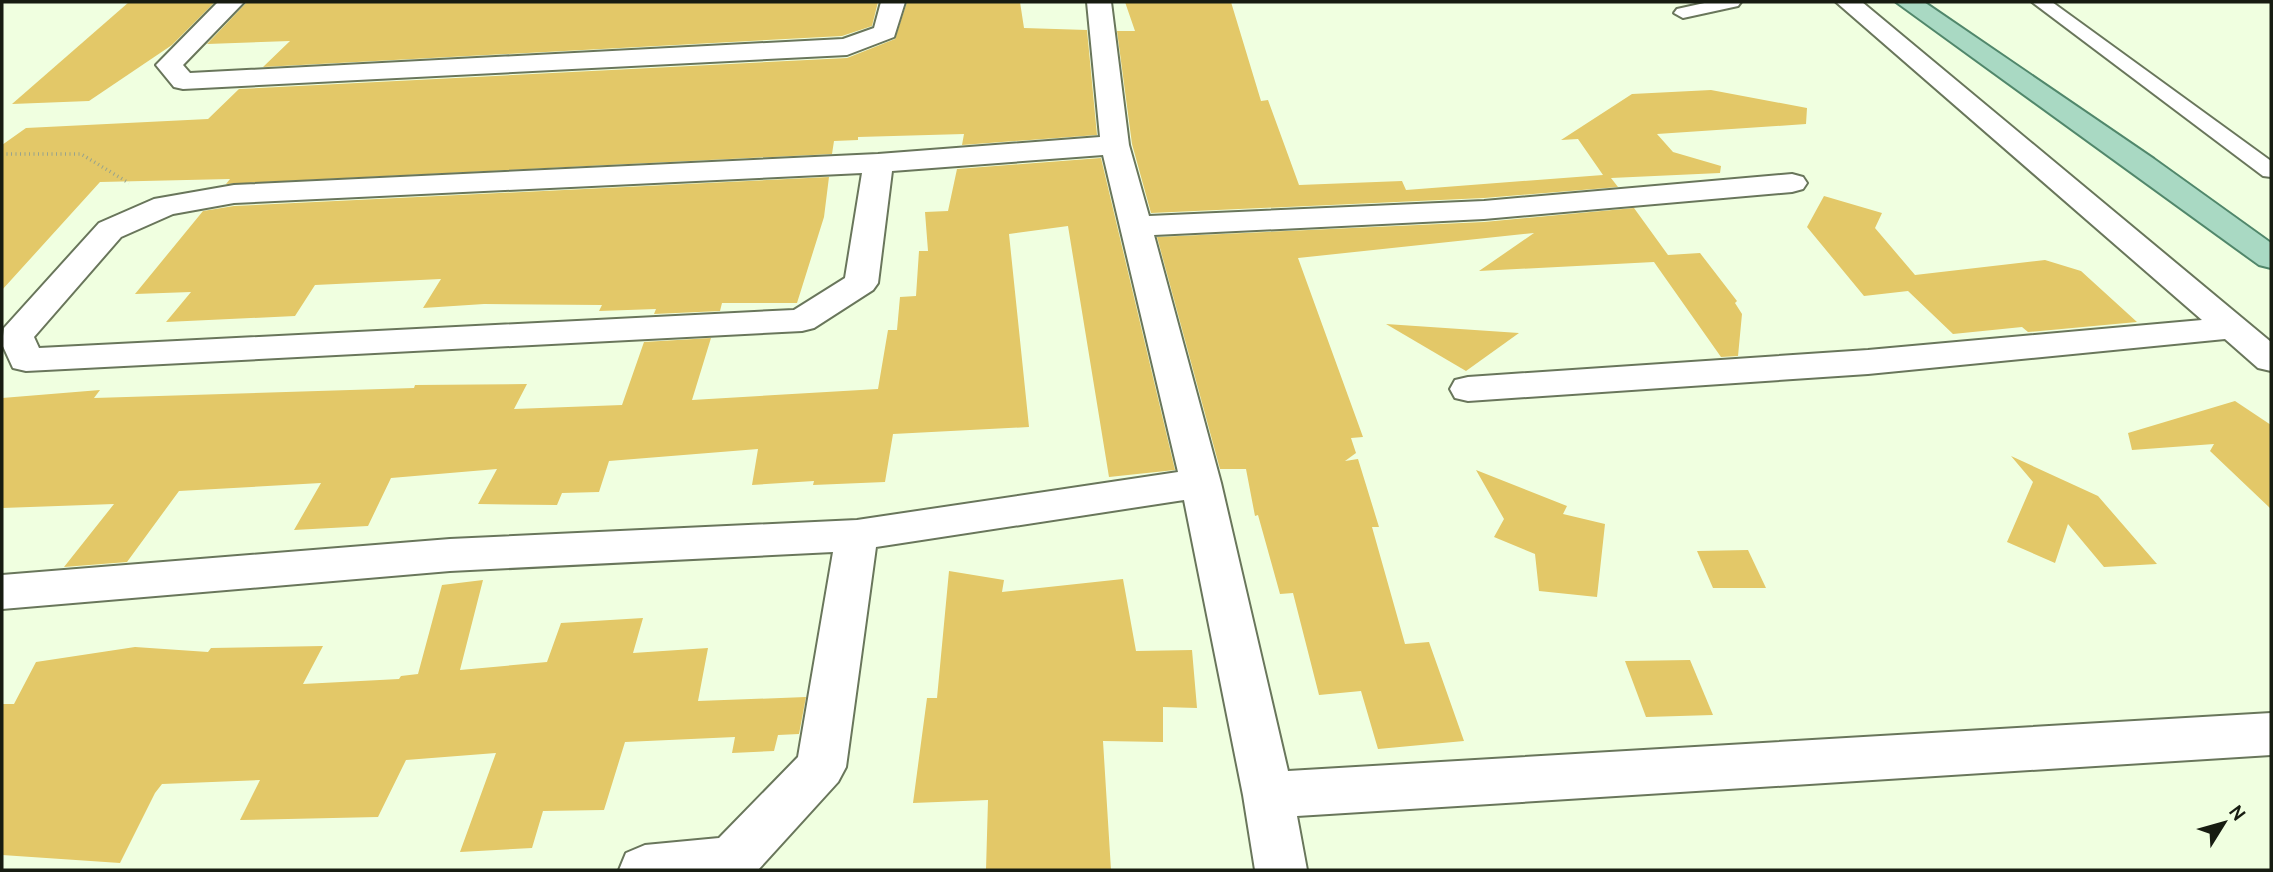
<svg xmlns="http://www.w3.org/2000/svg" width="2273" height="872" font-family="Cabin,sans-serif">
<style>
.building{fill:#e3c868}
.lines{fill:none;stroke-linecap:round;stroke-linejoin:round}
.service-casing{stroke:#69765b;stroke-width:4}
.minor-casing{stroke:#69765b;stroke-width:4}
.primary-casing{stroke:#51876b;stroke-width:4}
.path{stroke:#98a38c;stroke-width:3.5;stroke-dasharray:1 3.5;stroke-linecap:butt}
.service{fill:#fff;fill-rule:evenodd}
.minor{fill:#fff;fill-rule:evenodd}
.primary{fill:#a9d9c3;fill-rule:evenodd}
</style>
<rect width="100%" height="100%" fill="#f0ffe0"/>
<g class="building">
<path d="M129,2H215L172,45L89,101L12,104Z"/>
<path d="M247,2H878L872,26L842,36L263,67L290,41L207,44Z"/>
<path d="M907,2H1020L1024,28L1087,30L1097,135L962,145L964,134L858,137V140L834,141L832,154L226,184L230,179L100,182L2,290V145L26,128L208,119L239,89L847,58L895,39Z"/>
<path d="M1125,2H1231L1261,101L1268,100L1299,185L1402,181L1406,190L1603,175L1578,139L1561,140L1632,94L1711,90L1807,108L1806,124L1657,134L1673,152L1721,166L1720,173L1611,178L1618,187L1484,198L1151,213L1132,144L1117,31H1135Z"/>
<path d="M1101,158L1175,470L1109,477L1068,226L1009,234L1029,427L893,434L885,482L813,485L814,481L752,485L758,449L609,461L599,492L562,493L557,505L478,504L497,469L391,478L368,526L294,530L321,483L179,491L127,562L64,567L114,504L2,508V398L100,390L94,398L414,388L415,385L527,384L514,409L622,405L644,342L711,338L692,400L878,389L888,330H897L900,297L916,296L919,251H928L925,212L948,211L957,169Z"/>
<path d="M829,177L824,217L797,303H722L720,311L654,314L656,309L599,311L602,305L484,304L423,308L441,279L315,285L295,316L166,322L191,292L135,294L203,211L234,206Z"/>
<path d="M1824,196L1882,213L1875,228L1915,275L2045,260L2081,271L2137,322L2028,332L2022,327L1953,334L1908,291L1864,296L1807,227Z"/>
<path d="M1634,208L1668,255L1700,253L1737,301L1735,303L1742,314L1738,356L1721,357L1654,262L1479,271L1534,233L1298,258L1363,437L1351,438L1356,453L1345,461L1358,459L1379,527H1372L1405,644L1429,642L1464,741L1378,749L1361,691L1319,695L1293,593L1280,594L1258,515L1255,516L1246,469H1220L1157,237L1484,222Z"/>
<path d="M1386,324L1519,333L1466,371Z"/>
<path d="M2235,401L2271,425V509L2210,451L2214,444L2132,450L2128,433Z"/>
<path d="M2011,456L2098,496L2157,564L2104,567L2068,524L2055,563L2007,542L2033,482Z"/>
<path d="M1476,470L1567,506L1563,514L1605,524L1597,597L1539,591L1535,554L1494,537L1504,519Z"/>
<path d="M1748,550L1766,588H1713L1697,551Z"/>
<path d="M949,571L1004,580L1002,592L1123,579L1136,651L1192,650L1197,708L1163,707V742L1103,741L1111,870H986L988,800L913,803L927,698H937Z"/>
<path d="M483,580L460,670L547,662L561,623L643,618L633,653L708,648L698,701L806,697L799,734L778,735L774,751L732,753L735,737L625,742L604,810L543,811L532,848L460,852L496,753L406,760L378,817L240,820L260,780L162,784L155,793L120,863L2,855V704H14L36,662L135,647L208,652L211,648L323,646L303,684L399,679L401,676L418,674L442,585Z"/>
<path d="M1690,660L1713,715L1646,717L1625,661Z"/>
</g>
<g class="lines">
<g class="service-casing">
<g id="service">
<path d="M1709,2H1741L1738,6L1683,18L1674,13L1677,9Z"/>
<path d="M2032,2H2052L2271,161V177L2263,176Z"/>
</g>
</g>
<g class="minor-casing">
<g id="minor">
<path d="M218,2H244L183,65L190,73L843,39L874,28L881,2H905L894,37L847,55L183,89L174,87L156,65Z"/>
<path d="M1087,2H1111L1129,145L1149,216L1484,201L1792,174L1803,177L1807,183L1803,189L1792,192L1484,219L1154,235L1221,483L1288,771L2271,713V755L1297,816L1307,870H1255L1243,795L1184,500L876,547L846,767L838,782L758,870H619L626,853L645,845L719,838L798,757L833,552L450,571L2,609V575L450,539L857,520L1178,472L1103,155L892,171L878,283L873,290L814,328L802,331L26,371L13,368L2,344L4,328L99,223L154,199L234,185L878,154L1100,137ZM862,173L845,278L794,310L39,348L34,337L121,237L173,214L234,203Z"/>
<path d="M1836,2H1862L2271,342V371L2258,368L2225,339L1868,374L1468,401L1455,398L1450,389L1455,380L1468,377L1868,350L2202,320Z"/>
</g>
</g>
<g class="primary-casing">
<path id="primary" d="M1896,2H1924L2154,159L2271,243V268L2259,265Z"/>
</g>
<path class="path" d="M2,154H81L129,183"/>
<use href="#service" class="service"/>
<use href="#minor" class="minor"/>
<use href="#primary" class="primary"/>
</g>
<rect width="2273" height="872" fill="none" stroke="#171c11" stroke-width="7"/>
<g transform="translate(2224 823) rotate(53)" stroke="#f0ffe0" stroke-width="5" paint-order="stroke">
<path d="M0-5L12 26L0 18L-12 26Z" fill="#171c11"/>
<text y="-10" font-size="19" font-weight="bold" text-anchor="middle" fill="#171c11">N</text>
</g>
</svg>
